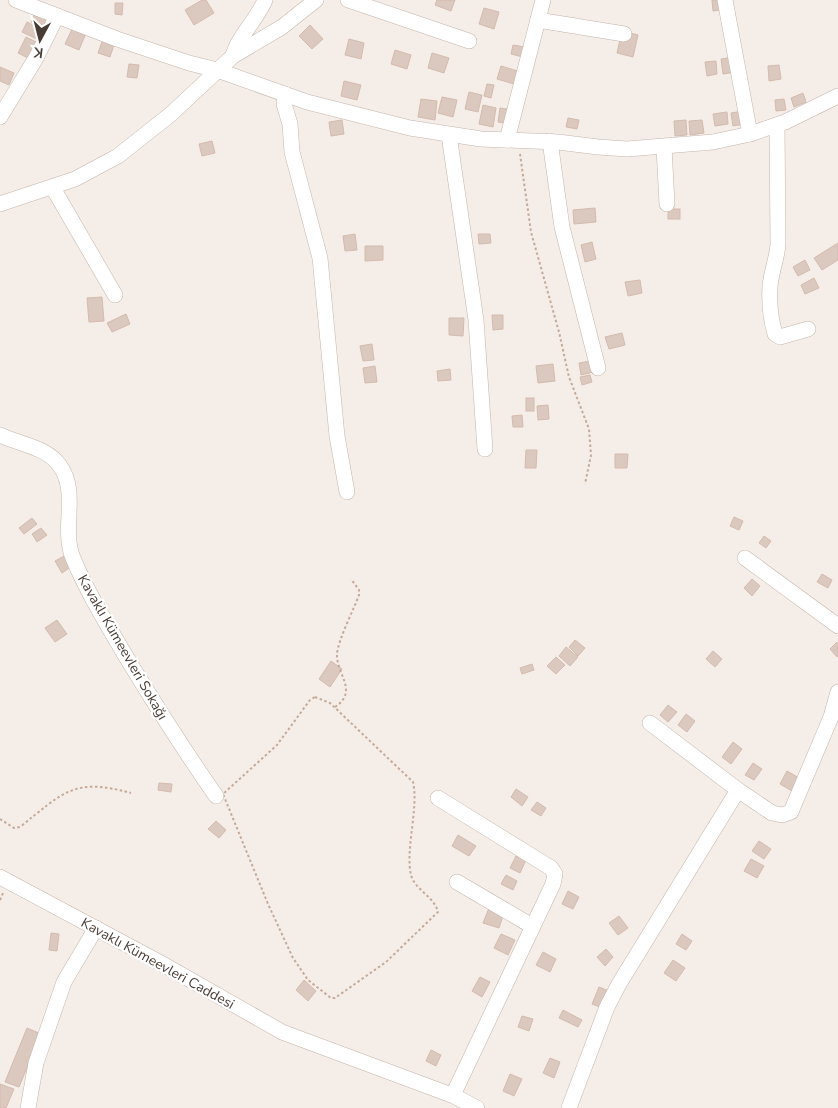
<svg xmlns="http://www.w3.org/2000/svg" width="838" height="1108" font-family="'Nunito Sans',sans-serif">
<style>
.building{fill:#dbc8be;stroke:#d4bbae}
.lines{fill:none;stroke-linecap:round;stroke-linejoin:round}
.minor-casing{stroke:#c5b5ac;stroke-width:16}
.path{stroke:#c5aa98;stroke-width:2;stroke-dasharray:2.5 2.5;stroke-linecap:butt}
.minor{stroke:#fff;stroke-width:15}
.labels{text-anchor:middle;stroke-width:4.5;stroke-linejoin:round;paint-order:stroke}
.street-label{font-size:14px;fill:#493c35;stroke:#fff}
</style>
<rect width="100%" height="100%" fill="#f5ede7"/>
<g class="building">
<path d="M202,0H206L214,13L194,25L185,10Z"/>
<path d="M437,0H455L451,11L435,5Z"/>
<path d="M712,0H726L727,9L713,11Z"/>
<path d="M115,3H123L122,15L115,14Z"/>
<path d="M37,8L55,15L50,29L31,22Z"/>
<path d="M484,8L499,12L494,29L479,24Z"/>
<path d="M27,22L41,29L37,39L22,32Z"/>
<path d="M310,25L323,39L312,49L299,36Z"/>
<path d="M73,27L86,33L79,50L65,44Z"/>
<path d="M622,31L638,35L633,57L617,53Z"/>
<path d="M26,37L40,44L32,60L18,53Z"/>
<path d="M103,39L115,42L110,57L98,53Z"/>
<path d="M349,39L364,43L361,59L345,55Z"/>
<path d="M513,45L525,47L523,57L511,54Z"/>
<path d="M395,50L411,55L407,69L391,64Z"/>
<path d="M432,53L449,58L444,73L428,68Z"/>
<path d="M734,57L736,72L723,74L721,59Z"/>
<path d="M716,61L717,74L707,76L705,62Z"/>
<path d="M129,64L139,65L137,78L127,77Z"/>
<path d="M779,65L781,79L769,81L768,66Z"/>
<path d="M501,66L518,71L514,84L497,79Z"/>
<path d="M0,67L14,73L9,85L0,81Z"/>
<path d="M344,81L361,85L357,100L341,96Z"/>
<path d="M487,84L494,85L491,98L484,96Z"/>
<path d="M469,92L482,95L478,112L465,109Z"/>
<path d="M803,93L806,102L794,107L791,98Z"/>
<path d="M442,97L457,100L453,117L438,113Z"/>
<path d="M421,99L437,101L435,120L418,117Z"/>
<path d="M784,99L786,110L776,111L775,100Z"/>
<path d="M483,105L496,108L493,127L479,124Z"/>
<path d="M500,108L513,110L510,124L498,122Z"/>
<path d="M743,111L745,124L733,126L731,113Z"/>
<path d="M727,112L728,124L715,126L713,114Z"/>
<path d="M568,118L579,120L577,129L566,127Z"/>
<path d="M342,120L344,134L331,136L329,122Z"/>
<path d="M686,120L687,135L675,136L674,121Z"/>
<path d="M702,120L704,133L690,135L689,121Z"/>
<path d="M212,141L215,153L202,156L199,144Z"/>
<path d="M595,208L596,222L574,224L573,210Z"/>
<rect x="668" y="209" width="12" height="10"/>
<path d="M355,234L357,250L345,251L343,236Z"/>
<path d="M478,234H490L491,243L479,244Z"/>
<path d="M592,242L596,259L585,262L581,245Z"/>
<path d="M838,243V260L822,270L814,258Z"/>
<path d="M365,246H383V260L365,261Z"/>
<path d="M805,260L810,270L798,276L793,267Z"/>
<path d="M814,278L819,288L805,294L801,285Z"/>
<path d="M640,280L642,293L628,296L625,282Z"/>
<path d="M102,297L104,321L89,322L87,298Z"/>
<path d="M126,314L130,324L112,332L107,323Z"/>
<path d="M492,315H503V329L493,330Z"/>
<path d="M449,318H464L463,336L449,335Z"/>
<path d="M622,333L625,345L609,349L605,337Z"/>
<path d="M372,344L374,360L363,361L360,346Z"/>
<path d="M596,360L598,371L581,375L579,363Z"/>
<path d="M553,364L555,381L538,383L536,366Z"/>
<path d="M375,366L377,382L365,383L363,368Z"/>
<path d="M450,369L451,380L438,381L437,371Z"/>
<path d="M590,375L592,382L582,385L580,377Z"/>
<rect x="526" y="398" width="8" height="13"/>
<path d="M548,405L549,419L538,420L537,406Z"/>
<path d="M522,415L523,427H513L512,416Z"/>
<path d="M526,450H537L536,468H525Z"/>
<path d="M615,454H628L627,468H615Z"/>
<path d="M734,517L743,521L739,530L730,526Z"/>
<path d="M32,518L37,524L24,534L19,528Z"/>
<path d="M41,528L47,535L37,542L32,534Z"/>
<path d="M764,536L771,541L766,548L759,543Z"/>
<path d="M66,555L72,566L62,573L55,561Z"/>
<path d="M822,574L832,580L828,588L817,582Z"/>
<path d="M752,579L760,586L752,596L744,588Z"/>
<path d="M57,620L67,634L55,642L45,628Z"/>
<path d="M575,640L585,648L578,656L569,647Z"/>
<path d="M837,642L838,655L837,657L830,649Z"/>
<path d="M566,647L578,657L570,666L559,656Z"/>
<path d="M713,651L722,659L715,667L706,659Z"/>
<path d="M556,657L565,665L556,674L547,666Z"/>
<path d="M331,661L342,669L330,687L319,679Z"/>
<path d="M532,664L534,670L522,674L520,668Z"/>
<path d="M668,705L677,712L668,722L660,715Z"/>
<path d="M686,714L695,721L687,732L678,725Z"/>
<path d="M733,742L742,749L731,764L722,757Z"/>
<path d="M753,763L762,769L754,780L745,775Z"/>
<path d="M787,771L799,778L792,791L780,784Z"/>
<path d="M159,783L172,784L171,792L158,790Z"/>
<path d="M516,789L528,797L522,806L511,797Z"/>
<path d="M537,802L546,808L541,816L531,810Z"/>
<path d="M216,821L226,830L219,838L208,829Z"/>
<path d="M458,835L476,846L469,856L452,846Z"/>
<path d="M759,841L771,849L764,859L752,851Z"/>
<path d="M516,856L526,860L520,873L510,868Z"/>
<path d="M751,859L764,866L757,878L744,871Z"/>
<path d="M506,875L517,881L513,890L501,884Z"/>
<path d="M568,891L579,897L573,909L562,904Z"/>
<path d="M489,908L504,913L499,928L483,923Z"/>
<path d="M619,916L628,928L618,935L609,923Z"/>
<path d="M51,933L59,934L57,951L49,950Z"/>
<path d="M501,934L515,940L508,955L494,948Z"/>
<path d="M682,934L692,941L686,950L676,944Z"/>
<path d="M606,949L613,957L605,966L597,957Z"/>
<path d="M543,952L556,959L550,972L536,965Z"/>
<path d="M673,960L685,968L676,981L664,973Z"/>
<path d="M480,977L490,982L482,997L472,991Z"/>
<path d="M304,980L316,991L308,1001L296,990Z"/>
<path d="M599,987L609,991L602,1008L592,1004Z"/>
<path d="M563,1010L582,1020L578,1027L559,1018Z"/>
<path d="M522,1016L533,1019L529,1031L518,1027Z"/>
<path d="M27,1028L41,1034L19,1087L5,1082Z"/>
<path d="M431,1050L441,1055L436,1066L426,1061Z"/>
<path d="M550,1058L560,1062L554,1078L543,1073Z"/>
<path d="M510,1074L522,1079L514,1096L503,1091Z"/>
<path d="M0,1084L14,1089L6,1108H0Z"/>
</g>
<g class="lines">
<g class="minor-casing">
<g id="minor">
<path d="M16,0L117,39L189,63L217,70L307,102L410,128L481,139L558,142L598,147L627,149L713,142L750,134L785,122L838,96"/>
<path d="M348,0L469,41"/>
<path d="M725,0L750,134"/>
<path d="M538,20L624,34"/>
<path d="M233,56C238,36 257,20 265,0"/>
<path d="M285,94L284,104L290,124L292,152L320,258L337,436L347,492"/>
<path d="M0,117L36,58L57,16"/>
<path d="M777,125L778,244C777,259 771,272 770,287C769,302 771,320 775,334L780,337L808,329"/>
<path d="M449,135L476,320L485,449"/>
<path d="M507,140L543,0"/>
<path d="M550,141L562,227L598,368"/>
<path d="M664,147L667,204"/>
<path d="M53,188L115,295"/>
<path d="M0,204L75,179L118,156L171,114L233,56L282,27L316,0"/>
<path d="M0,435C19,444 47,447 60,466C79,492 61,529 73,558C87,592 107,624 125,655C154,703 184,750 216,796"/>
<path d="M745,558L838,626"/>
<path d="M650,723L738,790L772,813L782,815L791,812L793,807L831,717L838,692"/>
<path d="M438,798L551,868L555,874L553,884L453,1095"/>
<path d="M0,877L159,962L282,1032L454,1096L477,1108"/>
<path d="M457,882L532,926"/>
<path d="M28,1108L36,1063L64,982L96,928"/>
<path d="M569,1108L607,1007L619,984L738,790"/>
</g>
</g>
<g class="path">
<path d="M520,154L531,232L559,332L569,377L589,429L591,455L585,484"/>
<path d="M315,697L330,703L413,782C419,808 405,849 411,875C415,890 434,896 438,912L386,962L335,998H331L308,980L293,958L268,904L223,794L277,745L310,700Z"/>
<path d="M335,707C359,691 336,674 337,654C338,640 354,609 359,595V590L351,579"/>
<path d="M0,819L14,828L20,827C63,793 73,777 131,793"/>
<path d="M0,900L3,893"/>
</g>
<use href="#minor" class="minor"/>
</g>
<g class="labels">
<g class="street-label">
<text transform="translate(123 647) rotate(60)" y="5">Kavaklı Kümeevleri Sokağı</text>
<text transform="translate(158 963) rotate(29)" y="5">Kavaklı Kümeevleri Caddesi</text>
</g>
</g>
<g transform="translate(40 40) rotate(187)" stroke="#ffffff" stroke-width="4" paint-order="stroke">
<path d="M0-4L9 19L0 12L-9 19Z" fill="#493c35"/>
<text y="-8" font-size="14" font-weight="bold" text-anchor="middle" fill="#493c35">K</text>
</g>
</svg>
